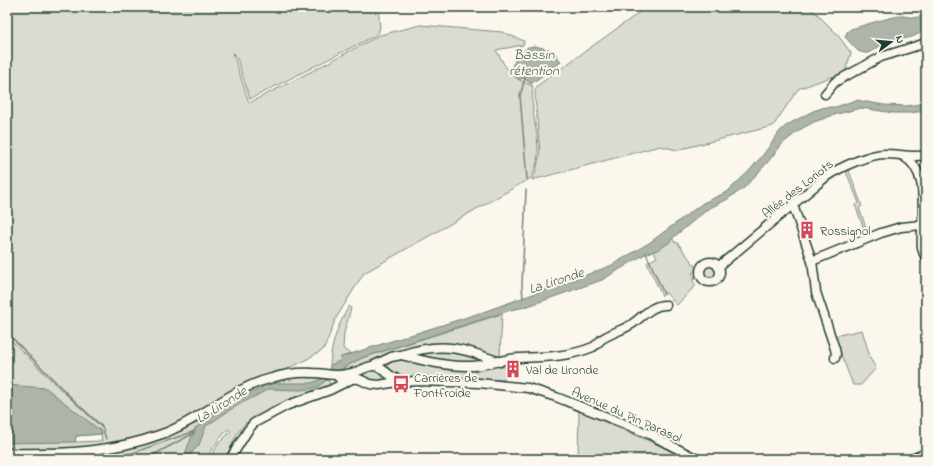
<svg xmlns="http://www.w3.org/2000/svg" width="933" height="466" font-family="'Indie Flower',sans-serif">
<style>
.green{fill:#dbdcd1;stroke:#7d8c82;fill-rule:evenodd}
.water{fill:#adb4aa;stroke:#74847b}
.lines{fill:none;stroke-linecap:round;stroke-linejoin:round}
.stream{stroke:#74847b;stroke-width:1.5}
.minor-casing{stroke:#1f3d34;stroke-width:11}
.minor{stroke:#fbf7ec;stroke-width:8}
.labels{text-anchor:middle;stroke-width:4;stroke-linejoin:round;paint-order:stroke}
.street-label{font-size:13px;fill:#1f3d34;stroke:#fbf7ec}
.poi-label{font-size:13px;fill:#1f3d34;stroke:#fbf7ec;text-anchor:start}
.water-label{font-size:14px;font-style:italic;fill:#425b52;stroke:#fbf7ec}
</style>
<rect width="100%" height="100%" fill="#fbf7ec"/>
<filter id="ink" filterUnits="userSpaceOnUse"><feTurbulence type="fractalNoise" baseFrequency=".025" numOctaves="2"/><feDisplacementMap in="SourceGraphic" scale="8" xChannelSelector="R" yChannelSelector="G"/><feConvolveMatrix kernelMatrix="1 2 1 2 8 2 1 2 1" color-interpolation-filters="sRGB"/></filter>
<g filter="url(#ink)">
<g class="green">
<path d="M7,7H378L380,27L378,34L250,99L236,55L233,53L249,103L316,69L380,35L420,25L502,32L524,41L523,45L496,50C508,71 509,77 533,86C528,117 548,149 531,178L364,273L336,318L324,349C311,357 298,365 284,370C280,371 276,371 272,373C262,376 251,381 241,385C217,397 196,416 171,427C120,449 62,450 7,448V336L58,387L102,428V426L77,403L7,332ZM101,434L102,441L75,442L76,436Z"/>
<path d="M647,7H810L837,34L851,53L845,72L798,89L773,126L677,150L660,146L532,180L536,172L540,152L535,97V91L538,85Z"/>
<path d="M848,168L862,206L859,208L868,233L866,234L855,205L859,203L845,169Z"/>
<path d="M673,239L675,243L677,242L697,269L692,273L695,279L692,280L696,285L677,305L666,293L662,296L647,263L657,257L654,251Z"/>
<circle cx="710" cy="272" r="8"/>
<path d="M349,306L351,308L344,333L343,348L346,351L351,353L336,372L330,370C330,346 337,327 349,306Z"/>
<path d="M502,314L500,357L462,347L447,345L341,374L343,368L362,358Z"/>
<path d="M862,330L871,360L876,368L861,385H853L834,336Z"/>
<path d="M424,351L460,352L481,358V360L479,362L455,363L424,358L423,356Z"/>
<path d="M396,359L486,367L496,366L506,367L504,380L399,378C391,373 387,372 388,362Z"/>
<path d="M365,370H377L382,374L383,379L382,381L375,382L364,378L363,374Z"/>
<path d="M306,375L329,381L330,384L326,387L289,401L254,421L247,422L238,432L225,459H209L219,443L231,431L228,429L216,443L206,459H7V455C29,456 52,458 74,457C113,457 164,438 199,421C211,414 222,404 234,397C257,384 281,379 306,375Z"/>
<path d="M579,411L661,446L686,459H578Z"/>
</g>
<g class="water">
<path d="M926,12V30L912,37L887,42L868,53H864L858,51L845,37L847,32L851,29C861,26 896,15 903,16C911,17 920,20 926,12Z"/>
<path d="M535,46L554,51L561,62L531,84L523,78L519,80L512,71V66L518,56L528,47Z"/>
<path d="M856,100L884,105L907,106L926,103V111L908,113H894L861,108L837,114L814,122L801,129L783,143L767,163L744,188L726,200L708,209L675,236L670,242L660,249L645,254L602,280L525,307L511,310L362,358L343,368L341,371L337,372L319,386L311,389L300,390L269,389L233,408L206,426L199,445L186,459H178L185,454L195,428L229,404L267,385L279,383H311L320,380L330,371V365L340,361L341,357L483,312L581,277L612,265L649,243L703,203L727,192L748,172L763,155L780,131L787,125L813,111L825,107H836Z"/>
<path d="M7,385L46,388L101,431L102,434L76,436L75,442L7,443Z"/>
</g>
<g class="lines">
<g class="stream">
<path d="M525,78L520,96L527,179"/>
<path d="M646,253L664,294"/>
<path d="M523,298L522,286L526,190"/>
<path d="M7,333L67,394L100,425L103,429L106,439"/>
<path d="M112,454L115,457H121L195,431"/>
<path d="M125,459L155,454L194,433"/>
</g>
<g class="minor-casing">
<g id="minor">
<path d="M825,94L835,82L881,57L926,43"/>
<path d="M903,156C929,171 922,206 922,231C922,240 920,249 926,258"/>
<path d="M793,205L812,261L816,292L835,349L836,354L835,358"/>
<path d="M812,261L881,233L901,227L922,225"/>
<circle cx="710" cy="272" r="10"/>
<path d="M718,267L827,176C841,167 869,154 885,154C899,154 912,158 926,155"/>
<path d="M500,362C461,348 442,341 401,355C424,361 449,367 473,366C488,365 503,359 518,358C544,357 569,357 593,347C597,345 599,341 602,339C611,333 623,330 632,324C642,317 653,304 666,305"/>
<path d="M372,366L391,357L401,355"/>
<path d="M339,378L359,379L370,384L379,385L397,382L417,381L479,383L528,388L556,397L625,424L649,434L697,459"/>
<path d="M7,453C60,454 111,453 162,434C201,420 231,388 272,378C285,374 300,372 313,373C321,373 329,375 337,375C344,375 352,373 358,371C364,369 369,365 375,366C382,367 387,374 393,377C397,379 401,380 404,381"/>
<path d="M230,459L248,430L254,423L288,405L330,390L350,380"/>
<path d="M911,459L926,453"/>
</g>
</g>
<use href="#minor" class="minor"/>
</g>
</g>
<defs>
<g id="building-bare" transform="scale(1.38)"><path d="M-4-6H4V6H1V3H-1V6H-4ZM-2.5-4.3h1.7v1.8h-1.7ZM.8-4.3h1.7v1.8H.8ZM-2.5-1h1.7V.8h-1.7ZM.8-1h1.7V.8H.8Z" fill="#d1495b" stroke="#fbf7ec" stroke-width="2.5" paint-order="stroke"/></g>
<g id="bus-bare" transform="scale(1.38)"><path d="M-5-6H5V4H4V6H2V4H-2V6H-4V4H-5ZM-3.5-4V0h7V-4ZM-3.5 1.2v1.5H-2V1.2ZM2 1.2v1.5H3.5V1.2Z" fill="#d1495b" stroke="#fbf7ec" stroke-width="2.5" paint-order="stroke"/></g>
</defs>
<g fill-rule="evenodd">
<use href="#building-bare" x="807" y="230"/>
<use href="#building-bare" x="513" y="369"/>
<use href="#bus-bare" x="401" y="384"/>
</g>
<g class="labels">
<g class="street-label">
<text transform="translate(797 188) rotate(-38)" y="5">Allée des Loriots</text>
<text transform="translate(627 414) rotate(24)" y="5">Avenue du Pin Parasol</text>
</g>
<g class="poi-label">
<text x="820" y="235">Rossignol</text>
<text x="526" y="374">Val de Lironde</text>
<text x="414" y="382">Carrières de<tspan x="414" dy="15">Fontfroide</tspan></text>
</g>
<g class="water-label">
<text x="534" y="59">Bassin<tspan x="534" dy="16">rétention</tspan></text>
<text transform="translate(556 280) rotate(-18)" y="5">La Lironde</text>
<text transform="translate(221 404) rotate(-32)" y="5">La Lironde</text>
</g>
</g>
<rect width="933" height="466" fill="none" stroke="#fbf7ec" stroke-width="24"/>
<rect x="12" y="12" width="909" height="442" fill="none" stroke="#1f3d34" stroke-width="1.5" filter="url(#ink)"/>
<g transform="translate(891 42) rotate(74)" stroke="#fbf7ec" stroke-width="3" paint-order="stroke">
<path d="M0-3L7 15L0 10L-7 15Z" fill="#1f3d34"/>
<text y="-6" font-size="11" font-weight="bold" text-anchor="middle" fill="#1f3d34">N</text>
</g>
</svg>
